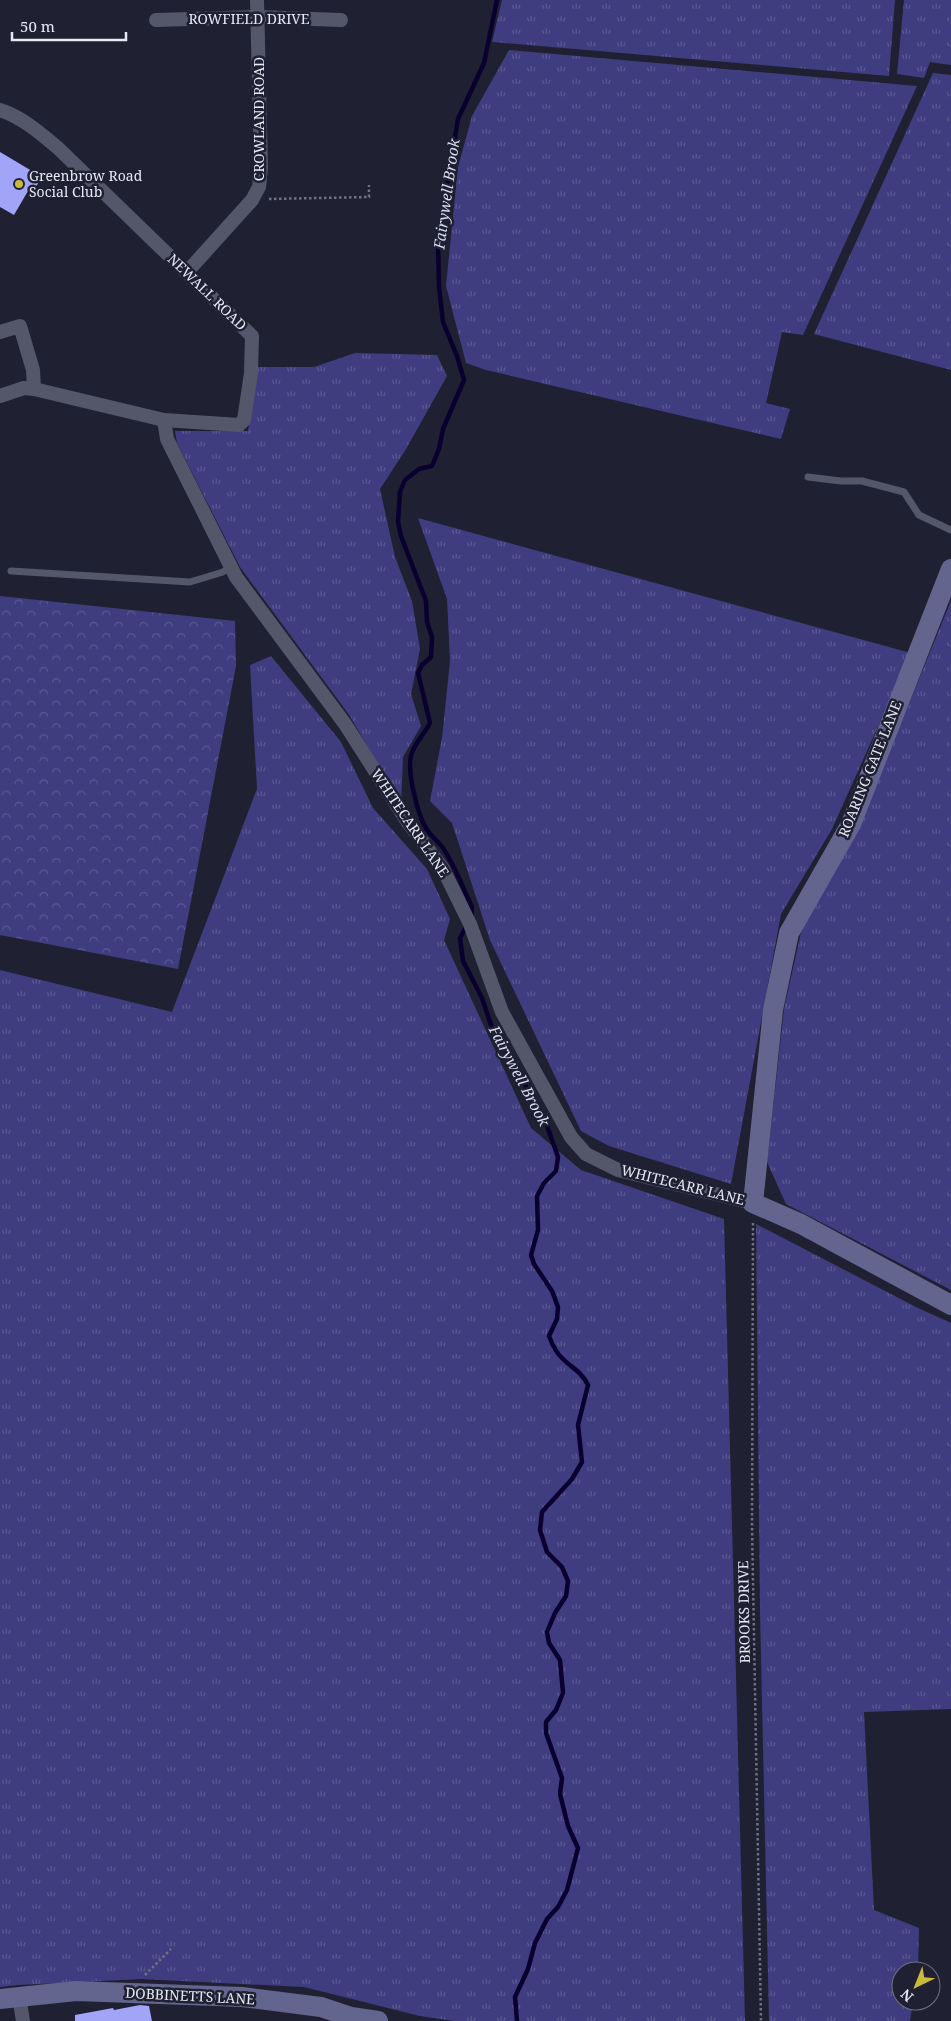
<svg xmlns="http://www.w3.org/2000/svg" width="951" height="2021" font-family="'Noto Serif',serif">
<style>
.grass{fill:url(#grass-tufts)}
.park{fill:url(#park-crowns)}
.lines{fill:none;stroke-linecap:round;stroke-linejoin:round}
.stream{stroke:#09002f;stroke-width:4.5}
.building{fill:#a2a4f7}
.path{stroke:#717281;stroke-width:2.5;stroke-dasharray:2.5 2.5;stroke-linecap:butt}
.lane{stroke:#54566a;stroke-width:7}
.street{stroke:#54566a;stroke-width:14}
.secondary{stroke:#63658e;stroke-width:20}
.poi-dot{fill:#caba3a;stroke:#1f2032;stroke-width:2}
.labels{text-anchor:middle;stroke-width:5;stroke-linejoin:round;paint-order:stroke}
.street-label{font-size:14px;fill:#e7e8f4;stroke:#1f2032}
.poi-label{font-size:14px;fill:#e7e8f4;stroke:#1f2032;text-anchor:start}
.water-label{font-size:15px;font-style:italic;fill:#d9dbf1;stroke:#1f2032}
</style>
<defs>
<pattern id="grass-tufts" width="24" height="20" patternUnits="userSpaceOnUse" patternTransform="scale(1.25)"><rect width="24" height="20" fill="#3f3d7f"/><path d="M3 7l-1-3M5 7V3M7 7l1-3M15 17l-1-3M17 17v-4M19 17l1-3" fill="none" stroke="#5b5992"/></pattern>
<pattern id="park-crowns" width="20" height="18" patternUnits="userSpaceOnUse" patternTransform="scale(1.25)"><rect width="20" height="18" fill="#3f3d7f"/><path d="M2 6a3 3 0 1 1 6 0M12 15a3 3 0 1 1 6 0" fill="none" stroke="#5b5992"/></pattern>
</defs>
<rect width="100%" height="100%" fill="#1f2032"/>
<g class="grass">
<path d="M502,0H895L889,76L492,42Z"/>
<path d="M904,0H951V65L930,62L924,78L897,74Z"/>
<path d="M509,50L917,86L803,335L782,332L766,403L790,409L781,439L486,370L466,363L446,286L458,167L472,116Z"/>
<path d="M933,73L951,75V370L814,334Z"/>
<path d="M355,353L437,355L447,376L406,449L380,489L395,557L412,601L420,649L411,694L421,726L403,757L401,806L350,716L240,567L177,443L175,431H248L257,367H314Z"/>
<path d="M418,518L911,653L832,829L781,914L731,1184L609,1146L581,1131L490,940L452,823L430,801L442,738L450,661L447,599Z"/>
<path d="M951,601V1290L786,1204L767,1162L784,1009L802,928L859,825Z"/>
<path d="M271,656L341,742L373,808L427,869L450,919L444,940L531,1128L581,1170L724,1219L745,2021H455L420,2016L304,1987L141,1979L18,1985L0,1987V970L172,1012L257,789L250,665Z"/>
<path d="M756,1224L916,1307L951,1323V1709L864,1712L874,1910L919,1928L918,1971H901V2001H913L910,2021H769L760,1610Z"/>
</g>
<path class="park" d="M0,596L235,621L236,666L178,969L0,935Z"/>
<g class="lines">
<g class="stream">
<path d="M471,918L472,907C463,888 455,866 443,848C439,842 432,837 428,831C418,818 407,772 411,756C414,743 424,735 430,723L418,673L422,665L431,657L432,637L427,622L426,601L401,536L398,522L400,492L405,480L419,469L432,466L439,449L443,429L464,380L457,356L443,322L439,287L438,242L458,119L484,63L497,0"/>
<path d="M467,925L460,938L463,961L482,998L494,1034L511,1059L545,1120L558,1157L556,1171L544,1183L537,1196L538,1230L531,1255L534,1264L552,1291L558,1307L557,1319L549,1336C552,1344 556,1353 563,1359C572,1368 582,1372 588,1385L578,1425L582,1462L572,1479L542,1512L540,1530L547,1552L562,1567L568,1581L566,1596L555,1613L547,1632L549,1643L560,1660L563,1693L556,1710L546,1722V1733L562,1778L560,1794L568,1826L578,1848L567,1890L558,1907L547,1919L535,1943L528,1969L515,1997L517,2021"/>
</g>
</g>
<g class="building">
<path d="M0,152L42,177L32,193L28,191L14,215L0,207Z"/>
<path d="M140,2005L149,2006L152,2021H75V2015L113,2008L114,2010Z"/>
</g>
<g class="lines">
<g class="path">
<path d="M269,199L369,197V185"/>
<path d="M753,1223L752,1526L761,2021"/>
<path d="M145,1975L171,1949"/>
</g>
<g class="lane">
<path d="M808,477L841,481H862L904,492L919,515L951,530"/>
<path d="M11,571L190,582L223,572L231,566"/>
</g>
<g class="street">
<path d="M156,20L258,17L341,20"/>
<path d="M0,110C22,117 40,133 58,148L252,336L251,373L244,420L239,425L164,420L34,389L24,388L0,396"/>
<path d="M187,272L252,200L259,187L261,168L257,0"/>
<path d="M0,332L20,326L33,370L34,389"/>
<path d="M164,420L167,439L236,577L345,724L407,821L443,869L470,924L502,1012L571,1137L586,1154L618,1170L753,1203"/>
<path d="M19,1996L23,2021"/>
</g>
<g class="secondary">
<path d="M951,569L851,824L789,933L773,1010L753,1203L801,1224L951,1305"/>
<path d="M0,1999L76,1991L242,1997L321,2007L351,2017L378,2021"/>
</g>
</g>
<circle class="poi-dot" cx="19" cy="184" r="5"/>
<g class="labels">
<g class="street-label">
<text x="249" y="24">ROWFIELD DRIVE</text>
<text transform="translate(259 119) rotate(-90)" y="5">CROWLAND ROAD</text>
<text transform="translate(207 292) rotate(44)" y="5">NEWALL ROAD</text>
<text transform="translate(870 769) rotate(-68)" y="5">ROARING GATE LANE</text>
<text transform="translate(410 823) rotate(56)" y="5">WHITECARR LANE</text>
<text transform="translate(683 1185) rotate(14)" y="5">WHITECARR LANE</text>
<text transform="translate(744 1612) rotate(-91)" y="5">BROOKS DRIVE</text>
<text transform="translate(190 1996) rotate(3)" y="5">DOBBINETTS LANE</text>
</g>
<g class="poi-label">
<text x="29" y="181">Greenbrow Road<tspan x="29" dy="16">Social Club</tspan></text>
</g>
<g class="water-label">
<text transform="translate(447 194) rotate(-82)" y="5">Fairywell Brook</text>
<text transform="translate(519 1076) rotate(62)" y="5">Fairywell Brook</text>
</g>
</g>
<g transform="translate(916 1986) rotate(223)"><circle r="24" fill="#1f2032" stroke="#6f7080"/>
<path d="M0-4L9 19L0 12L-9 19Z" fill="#caba3a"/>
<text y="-8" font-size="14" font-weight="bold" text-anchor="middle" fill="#e7e8f4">N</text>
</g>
<path d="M12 32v8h114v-8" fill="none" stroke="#e7e8f4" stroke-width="2.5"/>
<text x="20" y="32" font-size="15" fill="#e7e8f4" stroke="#1f2032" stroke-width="4" paint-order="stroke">50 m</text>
</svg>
